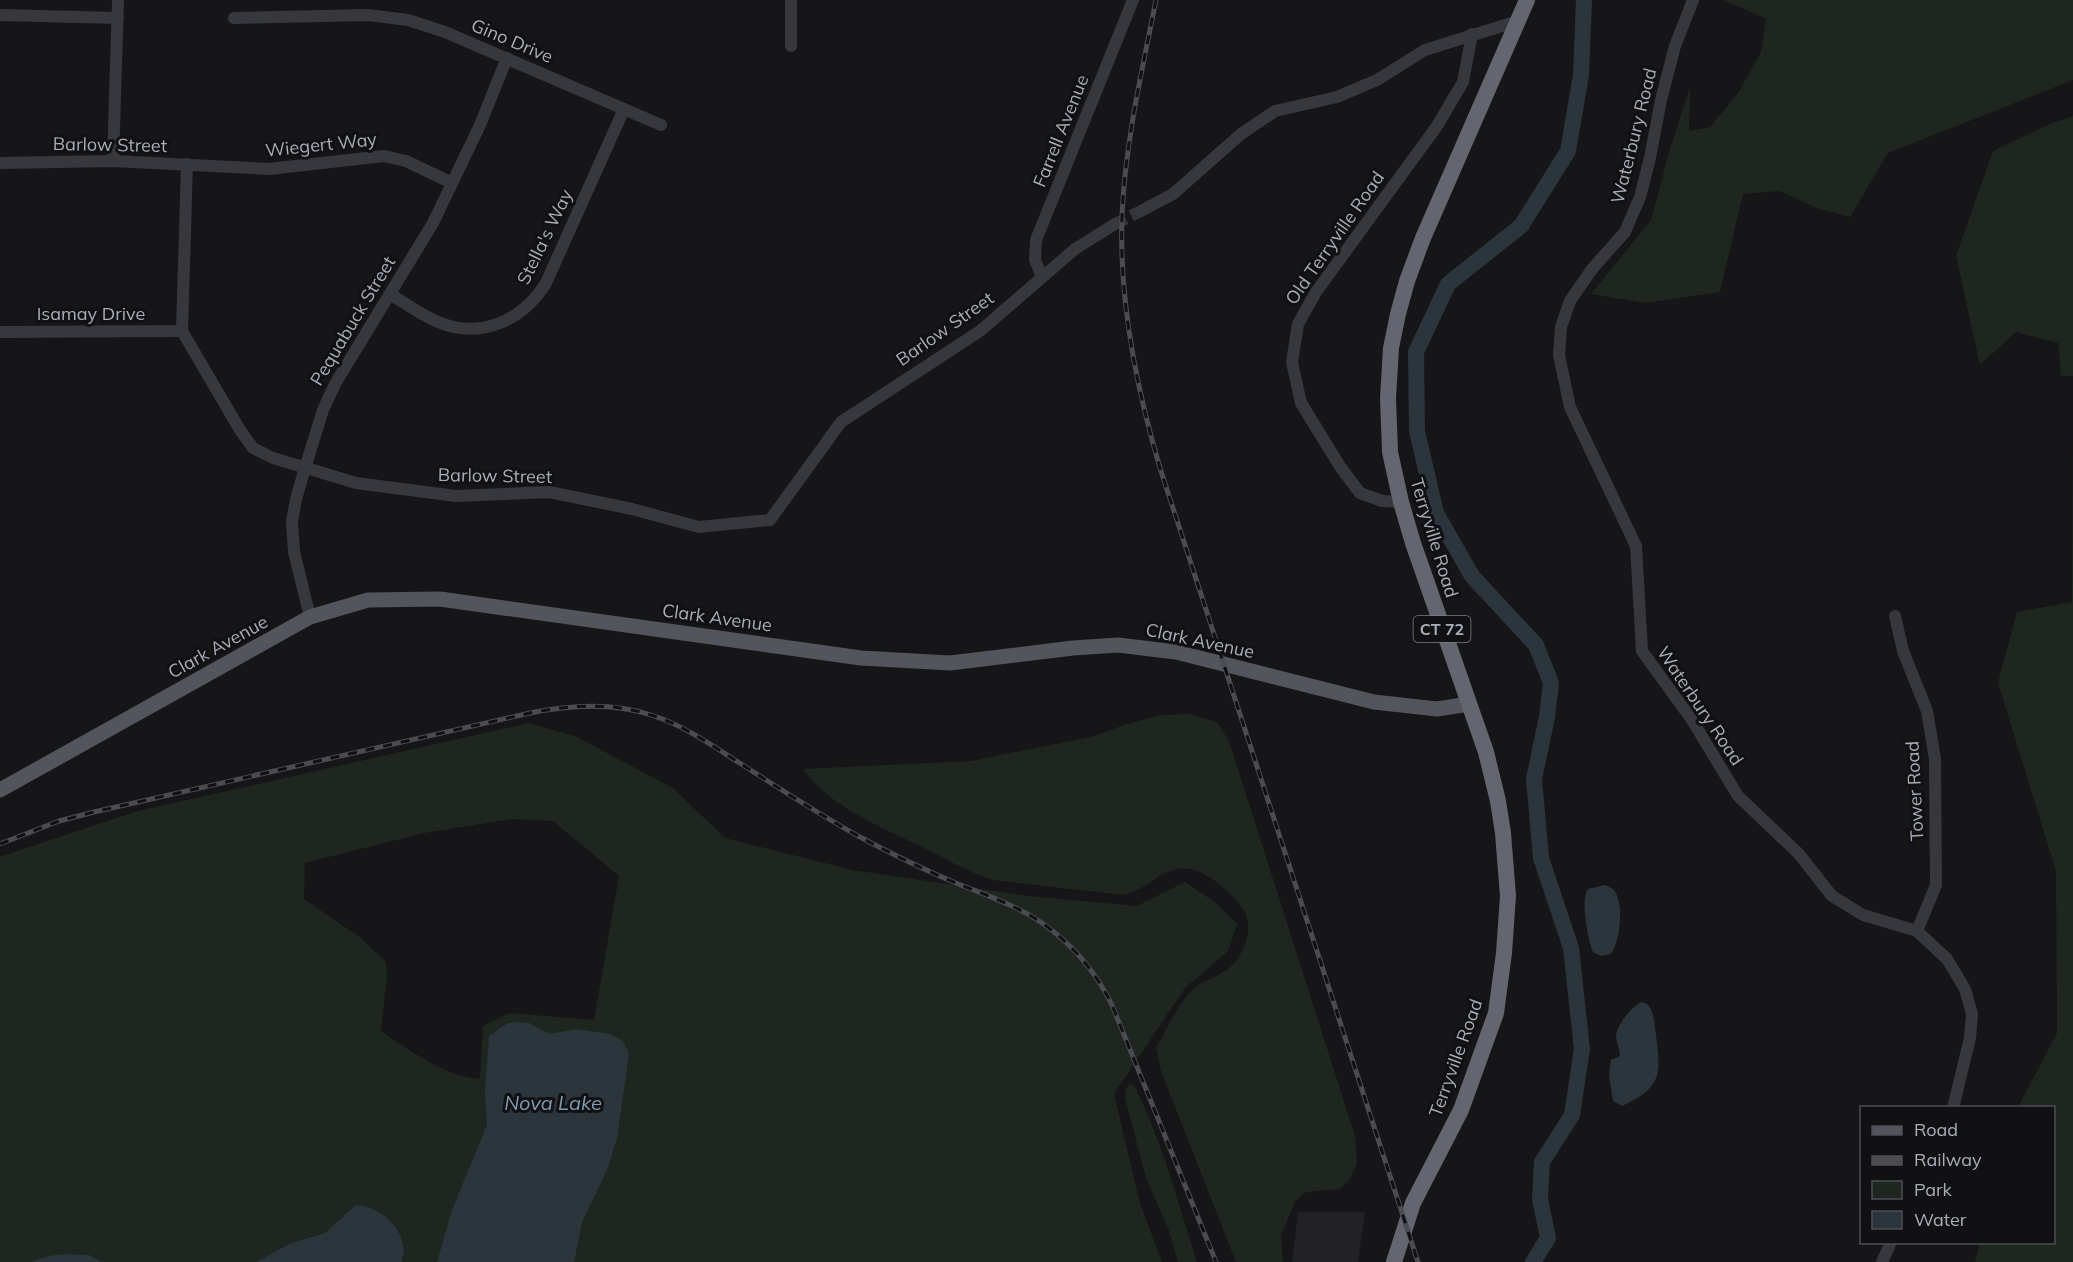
<svg xmlns="http://www.w3.org/2000/svg" width="2073" height="1262" font-family="Mulish,sans-serif">
<style>
.built{fill:#222225}
.green{fill:#1e261f;fill-rule:evenodd}
.water{fill:#2c353c}
.lines{fill:none;stroke-linecap:round;stroke-linejoin:round}
.river{stroke:#2c353c;stroke-width:16}
.minor-tunnel{stroke:#333438;stroke-width:12;stroke-dasharray:12 6;stroke-linecap:butt}
.minor{stroke:#37383d;stroke-width:12}
.major{stroke:#53555c;stroke-width:15}
.highway{stroke:#63666e;stroke-width:16}
.rail-casing{stroke:#4a4c52;stroke-width:5}
.rail{stroke:#111113;stroke-width:3;stroke-dasharray:9;stroke-linecap:butt}
.labels{text-anchor:middle;stroke-width:6;stroke-linejoin:round;paint-order:stroke}
.shield{fill:#111113;stroke:#7b7e86;stroke-width:1.5}
.shield-label{font-size:16px;font-weight:bold;fill:#a8adb8}
.street-label{font-size:18px;fill:#a8adb8;stroke:#111113}
.water-label{font-size:20px;font-style:italic;fill:#7f9bb3;stroke:#111113}
</style>
<rect width="100%" height="100%" fill="#161618"/>
<path class="built" d="M1298,1212H1365L1358,1262H1292Z"/>
<g class="green">
<path d="M1724,0H2073V80L1888,153L1850,217L1816,208L1780,191L1743,194L1720,292L1645,303L1591,294L1651,220L1670,149L1690,87L1689,131L1710,127L1738,93L1761,52L1766,19Z"/>
<path d="M2073,116V376H2061L2058,343L2016,332L1980,365L1956,256L1993,151L2052,123Z"/>
<path d="M2073,439V1262H1975L1980,1243L2054,1242V1108L2018,1107L2057,1033L2056,871L1998,683L2017,612L2072,602Z"/>
<path d="M1189,714L1217,722L1229,741L1355,1136L1357,1164L1350,1179L1340,1189L1306,1192L1295,1202L1281,1235L1283,1262H1236L1161,1071L1156,1048C1166,1030 1176,1009 1189,993C1199,981 1216,978 1228,969C1242,958 1253,932 1246,915C1242,905 1233,897 1226,890C1213,878 1194,865 1177,869C1157,873 1143,892 1123,895L993,880C968,872 945,859 922,847C881,827 830,807 803,769L971,761L1091,737L1127,724L1161,715Z"/>
<path d="M529,723L577,737L673,788L725,838L853,870L1028,896L1137,906L1185,882L1216,903L1237,924L1228,951L1185,988L1114,1094L1140,1203L1162,1262H402L404,1258L391,1224L382,1214L357,1205L325,1233L291,1243L256,1262H102L89,1255L47,1256L31,1262H0V857L138,811ZM511,819L553,821L619,876L594,1020L509,1013L483,1026L480,1079C446,1077 409,1050 381,1031L387,975L386,962L361,938L304,899L305,863L424,833Z"/>
<path d="M1130,1084L1134,1085C1162,1141 1178,1202 1197,1262H1178L1168,1228L1146,1178L1125,1098L1126,1089Z"/>
</g>
<g class="water">
<path d="M1605,885C1607,886 1611,887 1613,889C1625,901 1620,942 1611,954L1601,956L1593,952C1588,940 1580,899 1588,889Z"/>
<path d="M1643,1002L1647,1004C1655,1012 1654,1024 1656,1035C1661,1075 1662,1087 1622,1106L1613,1101L1609,1075L1611,1060L1620,1056C1620,1049 1616,1043 1616,1036C1617,1025 1633,1004 1643,1002Z"/>
<path d="M519,1022L529,1023L550,1034L576,1029L610,1034L623,1041L629,1054L617,1138L607,1170L582,1222L574,1262H437L452,1210L487,1125L485,1092L489,1036L508,1023Z"/>
<path d="M356,1205C383,1206 411,1235 402,1262H256L291,1243L325,1233Z"/>
<path d="M64,1254L89,1255L102,1262H31L47,1256Z"/>
</g>
<g class="lines">
<path class="river" d="M1533,1262L1548,1238L1540,1199L1542,1162L1572,1115L1582,1049L1571,948L1541,858L1534,779L1547,717L1551,683L1536,645L1472,576L1436,513L1417,431L1416,352L1448,284L1521,226L1568,151L1581,75L1584,0"/>
<path class="minor-tunnel" d="M1115,224L1141,211"/>
<g class="minor">
<path d="M1693,0L1675,46L1661,100L1650,158L1640,197L1625,232L1592,269L1570,301L1561,327L1559,355L1570,407L1636,546L1642,651L1692,720L1738,796L1799,854L1832,896L1863,915L1917,931L1947,959L1965,989L1972,1014L1970,1038L1953,1108"/>
<path d="M0,15L118,18"/>
<path d="M234,18L368,15L408,20L445,32L661,125"/>
<path d="M791,46V0"/>
<path d="M113,161L118,0"/>
<path d="M0,163L113,161L269,169L384,156L406,161L452,183"/>
<path d="M187,164L182,331L240,430L253,448L273,458L356,483L456,496L549,492L632,509L699,527L770,520L841,422L980,331L1075,249L1115,224"/>
<path d="M1141,211L1173,194L1241,134L1275,111L1337,97L1377,80L1425,50L1518,21"/>
<path d="M1042,277L1035,260L1036,240L1133,0"/>
<path d="M390,294C405,303 421,315 438,322C481,340 523,320 546,283L624,109"/>
<path d="M0,332L182,331"/>
<path d="M1401,502L1382,501L1360,493L1341,468L1301,403L1292,362L1298,324L1316,292L1437,126L1463,82L1472,34"/>
<path d="M1895,616L1903,651L1927,711L1935,759L1936,885L1917,931"/>
<path d="M310,617L294,552L292,522L296,499L305,468L323,410L335,384L433,223L480,125L507,58"/>
<path d="M1882,1262L1891,1242"/>
</g>
<path class="major" d="M0,790L310,617L368,600L440,599L861,658L950,663L1073,648L1118,645L1176,652L1374,702L1437,709L1469,704"/>
<path class="highway" d="M1394,1262L1413,1203L1461,1110L1496,1013L1504,953L1508,896L1503,833L1498,801L1486,752L1413,543L1401,502L1390,452L1388,398L1391,348L1398,314L1407,281L1423,238L1527,0"/>
<g class="rail-casing">
<g id="rail">
<path d="M1156,0C1142,71 1125,143 1122,216C1119,300 1136,387 1160,468L1418,1262"/>
<path d="M0,844L59,821L94,812L530,713C569,705 612,702 651,715C683,725 710,744 738,762C777,787 817,813 858,836C890,853 922,869 956,883C985,895 1016,905 1042,923C1072,944 1096,972 1112,1005L1216,1262"/>
</g>
</g>
<use href="#rail" class="rail"/>
</g>
<g class="labels">
<rect class="shield" x="1413.5" y="616" width="57" height="26" rx="4.5"/>
<g class="shield-label">
<text x="1442" y="635">CT 72</text>
</g>
<g class="street-label">
<text transform="translate(512 41) rotate(23)" y="6">Gino Drive</text>
<text transform="translate(1061 131) rotate(-68)" y="6">Farrell Avenue</text>
<text transform="translate(1634 136) rotate(-76)" y="6">Waterbury Road</text>
<text transform="translate(110 145) rotate(1)" y="6">Barlow Street</text>
<text transform="translate(321 145) rotate(-6)" y="6">Wiegert Way</text>
<text transform="translate(545 237) rotate(-64)" y="6">Stella's Way</text>
<text transform="translate(1335 238) rotate(-55)" y="6">Old Terryville Road</text>
<text x="91" y="320">Isamay Drive</text>
<text transform="translate(353 321) rotate(-59)" y="6">Pequabuck Street</text>
<text transform="translate(945 329) rotate(-35)" y="6">Barlow Street</text>
<text transform="translate(495 476) rotate(1)" y="6">Barlow Street</text>
<text transform="translate(1434 538) rotate(73)" y="6">Terryville Road</text>
<text transform="translate(717 618) rotate(8)" y="6">Clark Avenue</text>
<text transform="translate(1200 641) rotate(12)" y="6">Clark Avenue</text>
<text transform="translate(218 647) rotate(-29)" y="6">Clark Avenue</text>
<text transform="translate(1700 706) rotate(56)" y="6">Waterbury Road</text>
<text transform="translate(1915 791) rotate(-93)" y="6">Tower Road</text>
<text transform="translate(1456 1058) rotate(-70)" y="6">Terryville Road</text>
</g>
<g class="water-label">
<text x="553" y="1110">Nova Lake</text>
</g>
</g>
<rect x="1860" y="1106" width="195" height="138" fill="#111113" stroke="#4d4f55" stroke-width="1.5"/>
<rect x="1872" y="1126" width="30" height="9" fill="#53555c" stroke="#4d4f55" stroke-width="1.5"/>
<text x="1914" y="1136" font-size="18" fill="#a8adb8">Road</text>
<rect x="1872" y="1156" width="30" height="9" fill="#4a4c52" stroke="#4d4f55" stroke-width="1.5"/>
<text x="1914" y="1166" font-size="18" fill="#a8adb8">Railway</text>
<rect x="1872" y="1181" width="30" height="18" fill="#1e261f" stroke="#4d4f55" stroke-width="1.5"/>
<text x="1914" y="1196" font-size="18" fill="#a8adb8">Park</text>
<rect x="1872" y="1211" width="30" height="18" fill="#2c353c" stroke="#4d4f55" stroke-width="1.5"/>
<text x="1914" y="1226" font-size="18" fill="#a8adb8">Water</text>
</svg>
